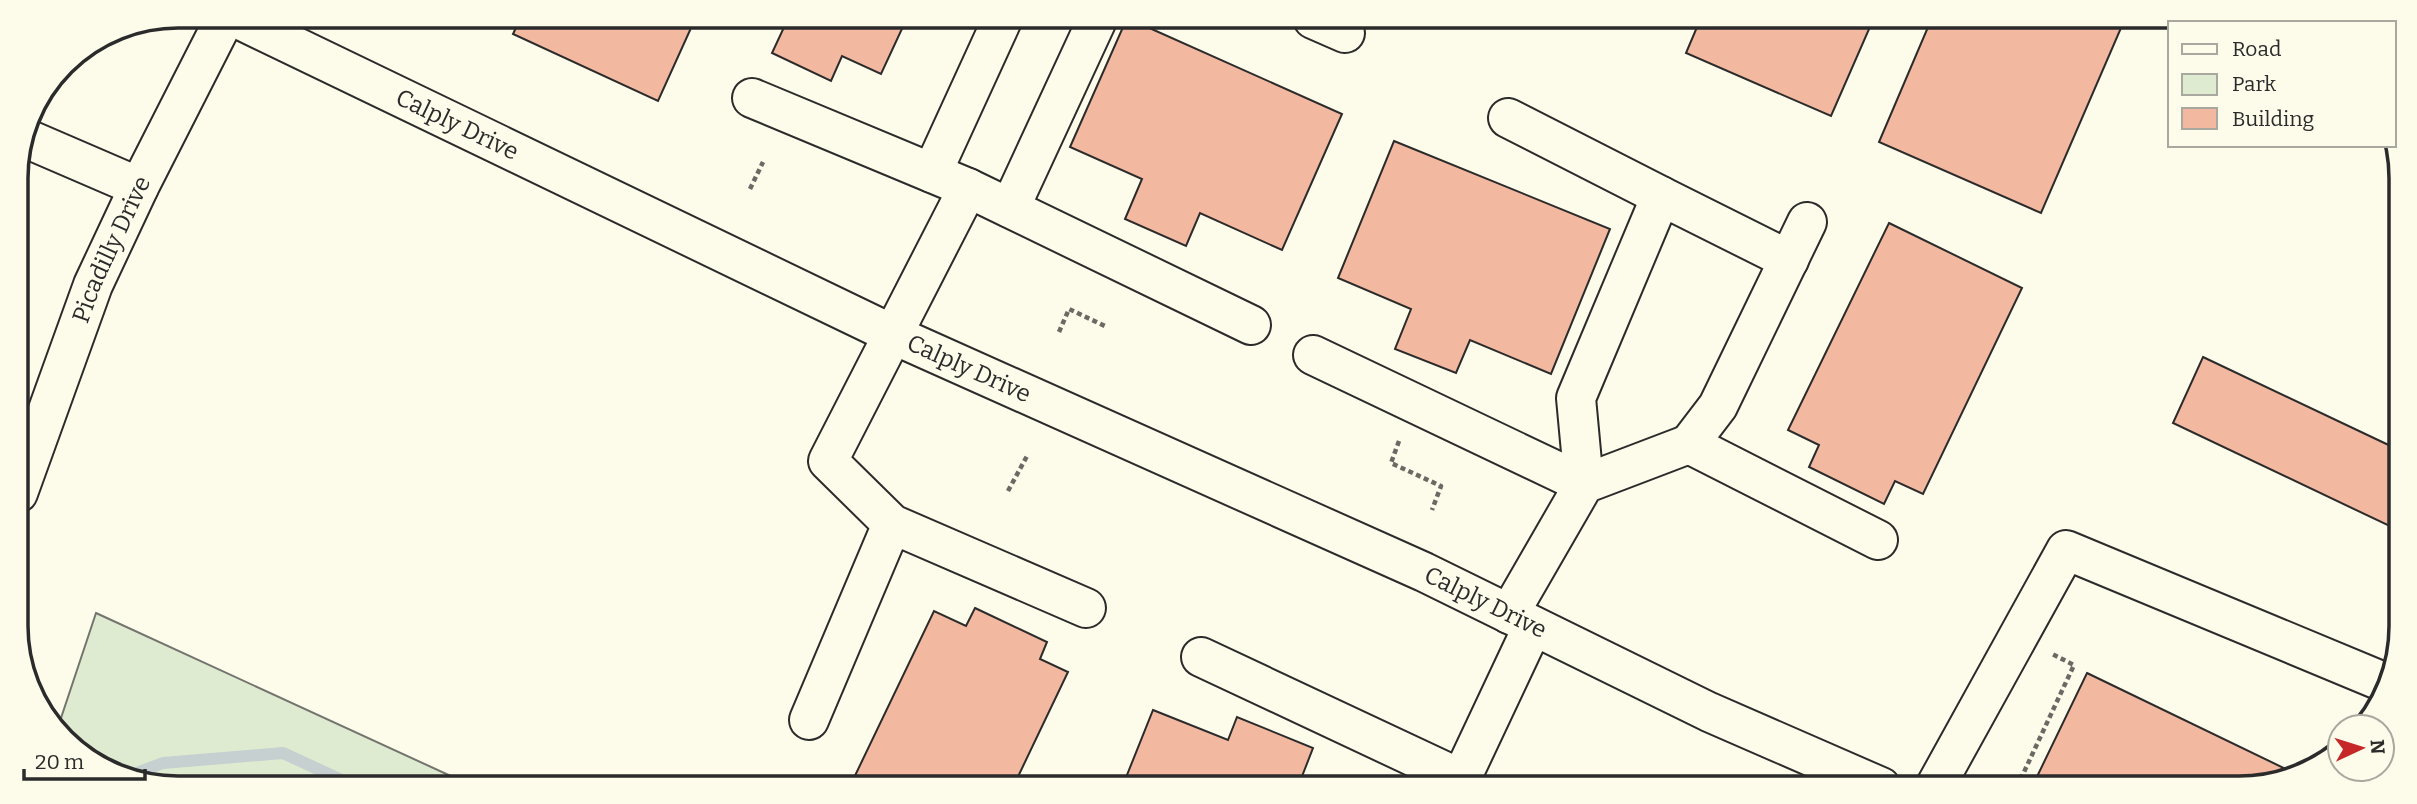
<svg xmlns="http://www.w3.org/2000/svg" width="2417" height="804" font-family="Bitter,serif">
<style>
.green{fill:#deebd1;stroke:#74746e;stroke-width:2}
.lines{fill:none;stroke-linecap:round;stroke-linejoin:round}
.stream{stroke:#c7d0d0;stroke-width:12}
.building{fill:#f2b8a0;stroke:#2b2b2b;stroke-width:2}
.minor-casing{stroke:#2b2b2b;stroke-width:42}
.path{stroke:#6a6964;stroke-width:4.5;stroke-dasharray:5 3.5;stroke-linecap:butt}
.minor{stroke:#fdfbea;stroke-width:38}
.labels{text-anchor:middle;stroke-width:5;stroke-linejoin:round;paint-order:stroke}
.street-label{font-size:24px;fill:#2b2b2b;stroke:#fdfbea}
.rim{fill:none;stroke:#2b2b2b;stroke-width:3.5}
</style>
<rect width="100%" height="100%" fill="#fdfbea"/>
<path class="green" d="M96,613L466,783H135L56,733Z"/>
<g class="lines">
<path class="stream" d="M126,777L163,763L283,753L348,783"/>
</g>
<g class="building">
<path d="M521,17H696L658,101L513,34Z"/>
<path d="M773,17L907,18L881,74L842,56L831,81L772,53L786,23Z"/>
<path d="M1127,18L1342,114L1282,250L1200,213L1186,246L1125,219L1142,179L1070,147Z"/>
<path d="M1700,20H1873L1831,116L1686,53Z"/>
<path d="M1931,20L2124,21L2041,213L1879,142Z"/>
<path d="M1394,141L1610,229L1551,374L1470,340L1456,373L1395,349L1411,309L1338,278Z"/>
<path d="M1889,223L2022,288L1923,494L1895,481L1884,504L1809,467L1819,445L1788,430Z"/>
<path d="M2203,357L2397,449L2396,529L2173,423Z"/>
<path d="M975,608L1047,642L1040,659L1068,672L1014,785L851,784L934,611L966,626Z"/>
<path d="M2087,673L2292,772L2250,788L2032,787Z"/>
<path d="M1153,710L1228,740L1237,717L1313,748L1301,779L1317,786L1123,785Z"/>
</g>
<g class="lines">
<g class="minor-casing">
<g id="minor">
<path id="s1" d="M232,16L894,335L1424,572L1709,712L1881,787"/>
<path d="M1313,19L1345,33"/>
<path d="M752,98L968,188L1251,325"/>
<path d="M1508,118L1661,196"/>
<path d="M23,137L139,187"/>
<path d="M932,173L1003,18"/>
<path d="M968,188L828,461L892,524L1086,608"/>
<path d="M1010,208L1098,18"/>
<path d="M1313,355L1584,484"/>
<path d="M1689,444L1718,406L1807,222"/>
<path d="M1584,484L1576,398L1661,196L1789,260"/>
<path id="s2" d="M18,493L93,285L139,187L226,16"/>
<path d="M1509,614L1584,484L1689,444L1878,540"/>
<path d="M1201,657L1461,779L1464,786"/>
<path d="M809,720L892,524"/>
<path d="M1461,779L1533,626"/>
<path d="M1935,787L2066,550L2386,683"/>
</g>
</g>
<g class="path">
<path d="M750,189L763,162"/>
<path d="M1059,332L1069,309L1107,327"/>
<path d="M1399,441L1391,463L1441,486L1432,510"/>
<path d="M1008,491L1027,456"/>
<path d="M2017,787L2074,665L2052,654"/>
</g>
<use href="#minor" class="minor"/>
</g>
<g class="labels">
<g class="street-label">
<text dy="8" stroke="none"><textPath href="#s1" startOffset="250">Calply Drive</textPath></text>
<text dy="8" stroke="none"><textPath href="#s2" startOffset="261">Picadilly Drive</textPath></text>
<text dy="8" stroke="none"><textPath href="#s1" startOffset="817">Calply Drive</textPath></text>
<text dy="8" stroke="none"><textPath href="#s1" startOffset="1384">Calply Drive</textPath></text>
</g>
</g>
<path d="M0 0H2417V804H0ZM178 28H2239A150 150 0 0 1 2389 178V626A150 150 0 0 1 2239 776H178A150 150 0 0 1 28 626V178A150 150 0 0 1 178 28Z" fill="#fdfbea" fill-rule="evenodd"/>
<path class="rim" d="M178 28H2239A150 150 0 0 1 2389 178V626A150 150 0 0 1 2239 776H178A150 150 0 0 1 28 626V178A150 150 0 0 1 178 28Z"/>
<rect x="2168" y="21" width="228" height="126" fill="#fdfbea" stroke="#a9a89e" stroke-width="2"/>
<rect x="2182" y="44" width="35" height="10" fill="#fdfbea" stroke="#a9a89e" stroke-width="2"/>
<text x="2232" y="56" font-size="21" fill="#2b2b2b">Road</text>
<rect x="2182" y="74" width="35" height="21" fill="#deebd1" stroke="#a9a89e" stroke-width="2"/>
<text x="2232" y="91" font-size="21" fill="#2b2b2b">Park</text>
<rect x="2182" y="108" width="35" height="21" fill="#f2b8a0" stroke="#a9a89e" stroke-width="2"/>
<text x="2232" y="126" font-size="21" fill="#2b2b2b">Building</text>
<g transform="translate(2361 748) rotate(86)"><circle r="33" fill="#fdfbea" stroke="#a9a89e" stroke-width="2"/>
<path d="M0-5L12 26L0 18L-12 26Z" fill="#c62828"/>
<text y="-10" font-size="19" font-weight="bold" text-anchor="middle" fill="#2b2b2b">N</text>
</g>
<path d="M24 769v10h121v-10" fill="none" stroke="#2b2b2b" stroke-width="3.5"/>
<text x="35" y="769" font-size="21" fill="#2b2b2b" stroke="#fdfbea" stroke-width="5" paint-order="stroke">20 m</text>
</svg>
